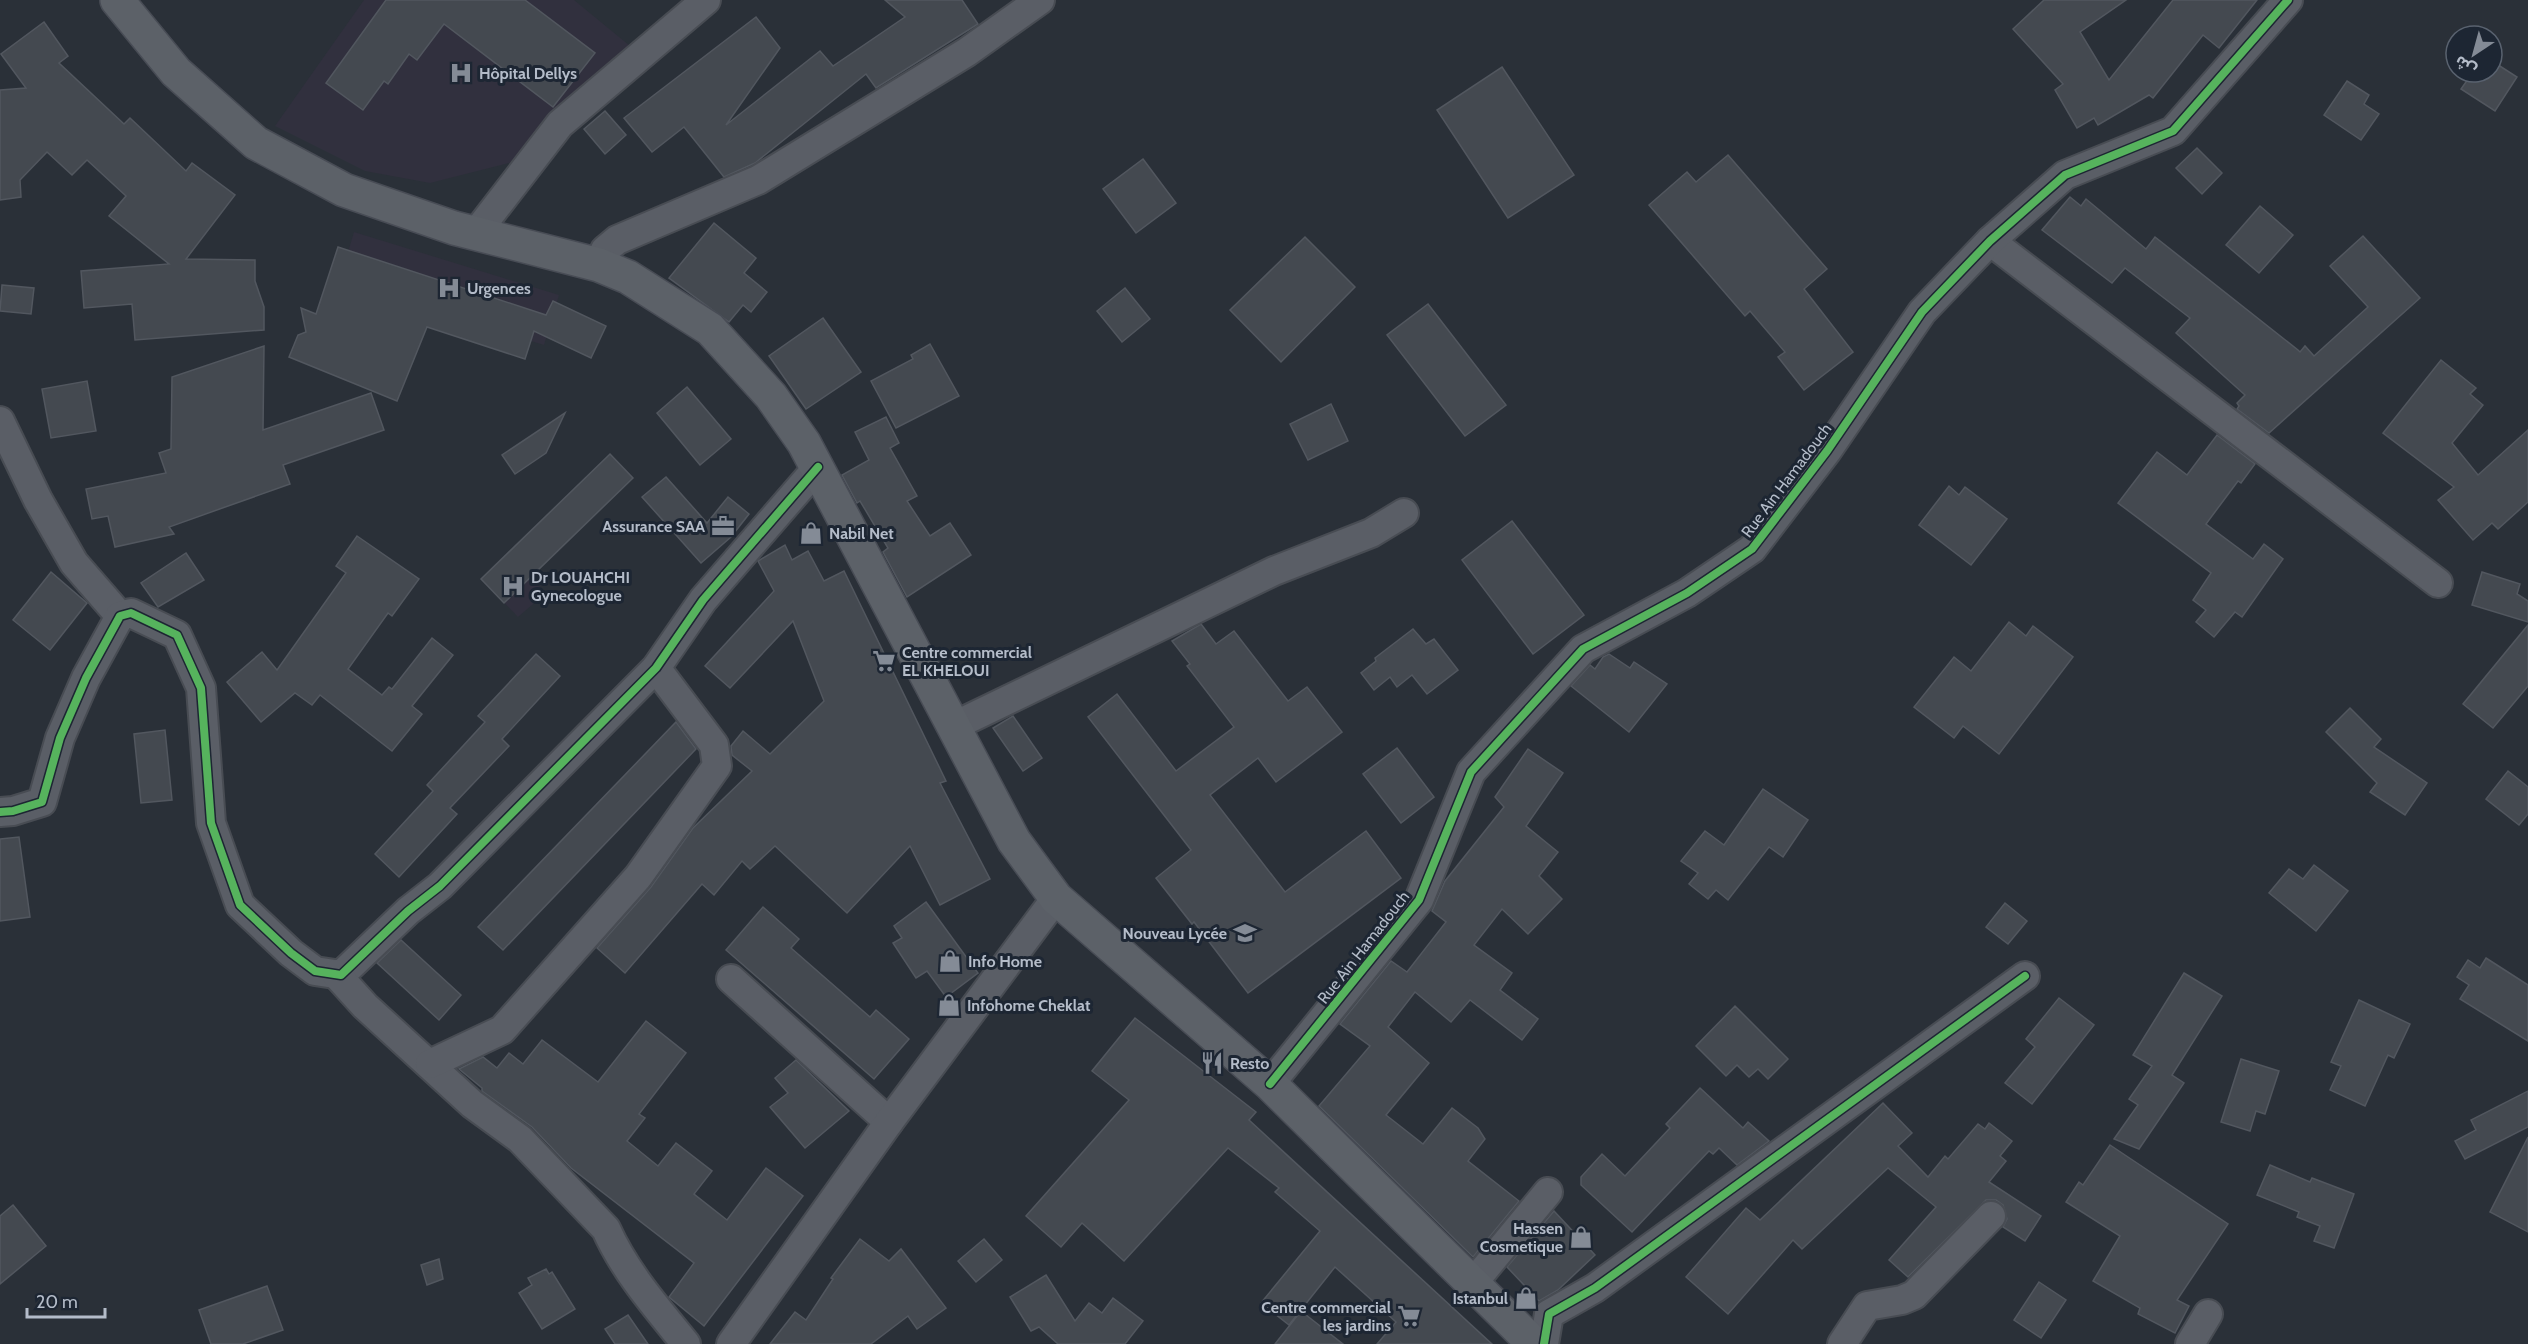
<svg xmlns="http://www.w3.org/2000/svg" width="2528" height="1344" font-family="Cabin,'Noto Sans Arabic',sans-serif">
<style>
.medical{fill:#31303e}
.building{fill:#444950;stroke:#52575f;stroke-width:1.5}
.lines{fill:none;stroke-linecap:round;stroke-linejoin:round}
.street-casing{stroke:#484c53;stroke-width:32}
.primary-casing{stroke:#484c55;stroke-width:36}
.street{stroke:#5a5e66;stroke-width:28}
.primary{stroke:#5c6168;stroke-width:33}
.cycleway-casing{stroke:#1d2633;stroke-width:11}
.cycleway{stroke:#56b35d;stroke-width:8}
.labels{text-anchor:middle;stroke-width:6;stroke-linejoin:round;paint-order:stroke}
.poi-label{font-size:16px;font-weight:bold;fill:#b4bcc9;stroke:#1d2633;text-anchor:start}
.street-label{font-size:16px;fill:#b4bcc9;stroke:#1d2633}
</style>
<rect width="100%" height="100%" fill="#2a3038"/>
<g class="medical">
<path d="M364,0H574L630,46L545,154L430,183L365,171L275,126Z"/>
<path d="M354,232L559,295L544,345L339,282Z"/>
<path d="M506,555L546,593L518,617L481,579Z"/>
</g>
<g class="building">
<path d="M386,0H525L595,53L553,107L444,24L417,60L409,54L388,84L384,81L363,110L326,83Z"/>
<path d="M885,0H962L978,24L876,88L866,74L755,163L724,177L684,127L652,152L624,118L756,17L780,48L726,125L820,51L833,66L905,17Z"/>
<path d="M2044,0H2126L2080,32L2109,80L2173,0H2257L2219,48L2203,35L2153,98L2149,95L2098,125L2094,118L2077,128L2055,90L2063,84L2013,29Z"/>
<path d="M44,22L68,56L59,63L124,124L130,118L186,171L192,163L235,195L186,259L255,260V281L264,307V330L135,340L132,304L84,308L81,271L169,264L109,216L126,196L87,160L72,175L47,152L20,180L21,197L0,200V90L26,88L1,54Z"/>
<path d="M2492,61L2517,77L2495,111L2461,89L2473,72H2492Z"/>
<path d="M1502,67L1574,175L1508,218L1437,110Z"/>
<path d="M2347,81L2369,95L2364,104L2379,114L2361,140L2324,115Z"/>
<path d="M605,111L626,135L605,154L584,129Z"/>
<path d="M2197,148L2222,173L2202,194L2176,168Z"/>
<path d="M1728,155L1827,269L1804,289L1853,352L1804,390L1778,357L1785,352L1750,311L1745,316L1649,205L1687,172L1696,182Z"/>
<path d="M1143,159L1176,203L1136,233L1103,189Z"/>
<path d="M2070,197L2081,206L2086,199L2146,249L2155,237L2298,350L2300,352L2305,346L2314,356L2368,307L2330,266L2363,236L2420,298L2269,433L2237,409L2239,406L2237,403L2245,395L2176,333L2190,318L2125,268L2112,283L2042,230Z"/>
<path d="M2260,206L2293,235L2259,273L2226,245Z"/>
<path d="M714,223L756,258L744,273L767,292L751,312L743,305L729,322L669,278Z"/>
<path d="M1305,237L1355,287L1281,362L1230,310Z"/>
<path d="M338,247L546,315L553,301L606,326L591,358L534,331L525,359L427,327L397,401L289,357L298,335L306,332L301,308L316,314Z"/>
<path d="M2,285L34,288L31,314L0,311Z"/>
<path d="M1125,288L1150,319L1122,342L1097,311Z"/>
<path d="M1428,304L1506,405L1465,436L1387,335Z"/>
<path d="M823,318L861,372L806,409L769,356Z"/>
<path d="M930,344L959,396L896,428L871,381L913,359L911,355Z"/>
<path d="M264,346L263,430L371,393L384,430L283,465L290,484L169,527L174,534L115,547L108,516L92,519L86,489L166,473L159,453L171,449L172,377Z"/>
<path d="M2441,360L2476,388L2470,394L2483,405L2452,443L2478,475L2528,430V502L2498,529L2492,523L2473,540L2438,500L2454,487L2383,433Z"/>
<path d="M87,381L96,431L51,438L42,389Z"/>
<path d="M687,387L731,439L700,465L657,413Z"/>
<path d="M1331,404L1348,441L1308,460L1290,424Z"/>
<path d="M565,413L546,453L515,474L502,455Z"/>
<path d="M886,417L899,443L890,448L917,496L907,501L930,536L950,523L971,555L907,597L883,552L888,548L860,501L857,503L842,475L869,460L855,432Z"/>
<path d="M2217,435L2255,464L2241,483L2238,481L2206,524L2253,559L2264,544L2283,559L2242,617L2235,612L2214,637L2196,622L2206,610L2193,600L2211,573L2118,503L2157,452L2187,475Z"/>
<path d="M610,454L633,478L504,603L481,579Z"/>
<path d="M666,477L707,523L728,497L749,514L731,537L701,563L642,497Z"/>
<path d="M1949,486L1959,495L1965,487L2007,519L1971,565L1919,525Z"/>
<path d="M1512,521L1584,615L1533,654L1462,560Z"/>
<path d="M357,536L419,579L392,616L388,613L348,669L382,695L389,687L392,689L432,638L453,655L412,706L422,714L392,751L320,695L312,705L295,693L261,722L227,682L262,652L277,670L346,573L336,566Z"/>
<path d="M785,545L792,560L808,551L824,581L844,571L946,781L940,783L990,879L940,905L910,846L847,913L775,846L750,869L742,861L714,895L702,884L625,973L597,948L651,887L693,828L752,771L732,755L731,746L743,731L770,754L824,701L793,621L730,688L705,666L774,591L758,561Z"/>
<path d="M186,553L204,580L158,607L141,583Z"/>
<path d="M51,572L87,603L50,650L13,620Z"/>
<path d="M2482,572L2520,584L2517,594L2528,601V622L2472,605Z"/>
<path d="M2009,622L2026,636L2033,626L2073,657L1999,754L1963,726L1954,738L1914,707L1954,657L1971,671Z"/>
<path d="M1201,624L1216,644L1234,631L1288,701L1307,687L1342,732L1276,782L1258,758L1210,795L1285,892L1366,831L1401,878L1248,993L1194,922L1192,924L1156,878L1191,850L1088,717L1117,694L1176,771L1234,727L1187,666L1190,664L1172,641Z"/>
<path d="M2528,625V686L2493,728L2463,704Z"/>
<path d="M1413,629L1426,644L1434,639L1458,670L1427,694L1412,675L1397,687L1390,677L1374,690L1361,673L1376,661L1375,658Z"/>
<path d="M536,654L560,676L502,739L509,746L450,808L457,814L399,877L375,854L433,791L427,785L485,722L478,716Z"/>
<path d="M1609,654L1630,668L1634,662L1667,684L1629,732L1571,686L1590,665L1595,669L1603,657Z"/>
<path d="M2350,708L2381,739L2374,747L2427,783L2405,815L2370,792L2377,783L2326,732Z"/>
<path d="M1013,716L1042,758L1023,771L993,728Z"/>
<path d="M676,722L696,749L503,950L478,927Z"/>
<path d="M165,730L172,800L141,803L134,734Z"/>
<path d="M1397,748L1434,797L1401,823L1363,774Z"/>
<path d="M1528,749L1563,773L1526,826L1558,852L1539,876L1562,899L1528,934L1502,909L1474,945L1512,973L1500,990L1538,1019L1522,1040L1470,1000L1451,1022L1415,992L1388,1027L1429,1063L1386,1115L1423,1144L1452,1108L1478,1128L1485,1139L1468,1161L1519,1201L1473,1257L1319,1106L1370,1046L1340,1024L1391,961L1407,972L1446,922L1432,911L1445,881L1504,807L1495,797Z"/>
<path d="M2508,771L2528,787V814L2519,825L2486,799Z"/>
<path d="M1763,789L1808,820L1783,857L1769,847L1728,900L1716,890L1708,899L1689,884L1698,873L1681,861L1705,831L1724,845Z"/>
<path d="M19,837L30,917L0,921V839Z"/>
<path d="M2314,865L2348,891L2316,931L2269,893L2289,869L2303,879Z"/>
<path d="M926,902L978,973L946,997L927,971L916,978L893,943L902,938L894,926Z"/>
<path d="M2005,903L2027,921L2008,944L1986,927Z"/>
<path d="M763,907L799,939L791,948L870,1017L876,1010L909,1039L874,1079L726,950Z"/>
<path d="M401,940L461,995L439,1020L377,963Z"/>
<path d="M2486,958L2528,985V1041L2460,999L2469,985L2457,977L2468,960L2480,968Z"/>
<path d="M2184,973L2222,996L2172,1075L2184,1083L2139,1149L2114,1139L2138,1105L2129,1099L2152,1066L2133,1055Z"/>
<path d="M2059,998L2094,1025L2032,1104L2005,1083L2035,1047L2026,1039Z"/>
<path d="M2359,1000L2410,1024L2394,1058L2388,1055L2365,1106L2330,1090L2341,1066L2331,1062Z"/>
<path d="M1735,1006L1788,1059L1768,1079L1758,1069L1749,1077L1737,1065L1726,1076L1696,1046Z"/>
<path d="M1135,1018L1256,1112L1249,1120L1492,1344H1377L1396,1322L1335,1267L1289,1325L1261,1303L1320,1231L1275,1192L1279,1188L1228,1148L1124,1261L1082,1223L1061,1247L1026,1216L1129,1100L1092,1071Z"/>
<path d="M646,1021L686,1053L639,1114L645,1118L627,1141L658,1166L676,1143L712,1171L694,1194L727,1220L766,1168L803,1196L704,1326L669,1297L694,1263L571,1168L532,1127L482,1091V1088L459,1069L483,1057L497,1068L509,1053L523,1064L542,1040L598,1082Z"/>
<path d="M2241,1059L2279,1071L2265,1114L2256,1111L2250,1131L2221,1122Z"/>
<path d="M796,1060L849,1111L805,1148L770,1107L788,1093L775,1078Z"/>
<path d="M1700,1088L1743,1128L1748,1122L1769,1141L1737,1165L1719,1148L1713,1154L1709,1151L1632,1232L1581,1185V1177L1602,1154L1625,1176L1670,1128L1666,1124Z"/>
<path d="M2528,1091V1127L2465,1159L2455,1141L2476,1130L2471,1120Z"/>
<path d="M1883,1103L1912,1133L1898,1146L1928,1177L1945,1156L1948,1159L1978,1124L1985,1129L1989,1123L2012,1141L2000,1156L2006,1161L1989,1182L2041,1216L2025,1241L2003,1227L2007,1219L2003,1205L1996,1200H1986L1908,1277L1889,1260L1936,1207L1888,1168L1802,1249L1793,1240L1728,1314L1686,1277L1746,1208L1760,1220Z"/>
<path d="M2528,1137V1232L2490,1212Z"/>
<path d="M2110,1145L2228,1224L2177,1300L2189,1306L2175,1333L2138,1314L2140,1308L2093,1281L2120,1236L2066,1202L2079,1182L2083,1185Z"/>
<path d="M2270,1165L2310,1182L2312,1178L2354,1194L2334,1248L2314,1241L2320,1226L2297,1217L2299,1212L2257,1195Z"/>
<path d="M13,1205L46,1246L0,1284V1216Z"/>
<path d="M1554,1211L1595,1255L1558,1290L1539,1301L1507,1267Z"/>
<path d="M860,1239L889,1261L901,1249L946,1308L917,1329L908,1316L871,1344H770L795,1312L806,1320L833,1279L831,1278Z"/>
<path d="M984,1239L1002,1260L976,1282L958,1261Z"/>
<path d="M439,1259L443,1279L427,1285L421,1265Z"/>
<path d="M546,1269L549,1274L552,1272L575,1309L542,1329L519,1293L532,1285L528,1278Z"/>
<path d="M1046,1275L1075,1321L1089,1303L1102,1313L1113,1298L1143,1321L1125,1344H1058L1039,1327L1031,1331L1010,1297Z"/>
<path d="M2039,1282L2066,1300L2041,1338L2014,1320Z"/>
<path d="M267,1286L283,1330L243,1344H211L199,1310Z"/>
<path d="M1301,1311L1343,1344H1275Z"/>
<path d="M628,1315L648,1344H615L605,1329Z"/>
</g>
<g class="lines">
<g class="street-casing">
<g id="street">
<path d="M476,233L560,124L706,0"/>
<path d="M1990,241L2438,583"/>
<path d="M599,265L605,250L617,240L758,180L967,52L1040,0"/>
<path d="M0,421L38,500L74,563L120,616"/>
<path d="M954,726L1274,571L1371,533L1404,513"/>
<path d="M0,812L13,811L42,802L60,738L86,678L120,616L131,613L177,635L201,688L211,823L240,905L291,953L315,971L341,975L408,911L440,886L656,668L703,600L818,467"/>
<path d="M336,974L365,1006L472,1104L520,1139L606,1229C625,1272 657,1308 686,1344"/>
<path d="M731,979L889,1122"/>
<path d="M430,1064L502,1030L638,877L717,766L714,745L656,668"/>
<path d="M1270,1084L1419,900L1471,772L1583,649L1687,593L1752,549L1827,451L1922,312L1990,241L2065,175L2173,131L2288,0"/>
<path d="M1473,1283L1548,1192"/>
<path d="M731,1344L889,1122L1056,898"/>
<path d="M1544,1344L1549,1314L1595,1288L2025,976"/>
<path d="M1842,1344L1867,1306L1902,1300L1914,1295L1991,1216"/>
<path d="M2190,1344L2208,1314"/>
</g>
</g>
<g class="primary-casing">
<path id="primary" d="M117,0L176,72L256,143L344,190L454,228L599,265L628,277L710,329L771,396L804,443L1014,841L1056,898L1270,1084L1534,1344"/>
</g>
<use href="#street" class="street"/>
<use href="#primary" class="primary"/>
<g class="cycleway-casing">
<g id="cycleway">
<path d="M0,812L13,811L42,802L60,738L86,678L120,616L131,613L177,635L201,688L211,823L240,905L291,953L315,971L341,975L408,911L440,886L656,668L703,600L818,467"/>
<path d="M1270,1084L1419,900L1471,772L1583,649L1687,593L1752,549L1827,451L1922,312L1990,241L2065,175L2173,131L2288,0"/>
<path d="M1544,1344L1549,1314L1595,1288L2025,976"/>
</g>
</g>
<use href="#cycleway" class="cycleway"/>
</g>
<defs>
<g id="hospital-bare" transform="scale(1.8)"><path d="M-5-5h3v3.5h4V-5h3V5h-3V1.5h-4V5h-3Z" fill="#848b96" stroke="#1d2633" stroke-width="2.5" paint-order="stroke"/></g>
<g id="office-bare" transform="scale(1.8)"><path d="M-6-3h4V-5.5h4V-3h4V5H-6ZM-1-4.5V-3h2v-1.5ZM-6 0V1H6V0Z" fill="#848b96" stroke="#1d2633" stroke-width="2.5" paint-order="stroke"/></g>
<g id="shop-bare" transform="scale(1.8)"><path d="M-5-2.5h2.3a2.7 3.5 0 0 1 5.4 0H5L5.5 6h-11ZM-1.5-2.5h3a1.5 2.3 0 0 0-3 0Z" fill="#848b96" stroke="#1d2633" stroke-width="2.5" paint-order="stroke"/></g>
<g id="supermarket-bare" transform="scale(1.8)"><path d="M-6-5.5h2.5l.6 2H6L4.5 2H-2.5L-4.4-4H-6ZM-1.5 3.2a1.3 1.3 0 1 0 .1 0ZM3 3.2a1.3 1.3 0 1 0 .1 0Z" fill="#848b96" stroke="#1d2633" stroke-width="2.5" paint-order="stroke"/></g>
<g id="school-bare" transform="scale(1.8)"><path d="M0-5L7-2L0 1L-7-2ZM-4 1L0 2.5L4 1V4Q0 6-4 4Z" fill="#848b96" stroke="#1d2633" stroke-width="2.5" paint-order="stroke"/></g>
<g id="restaurant-bare" transform="scale(1.8)"><path d="M-5-6h1v4h1v-4h1v4h1v-4h1v5L-1.5 .5V6h-2V.5L-5-1ZM5-6V6H3V1.5H1.5Q1.5-4 5-6Z" fill="#848b96" stroke="#1d2633" stroke-width="2.5" paint-order="stroke"/></g>
</defs>
<g fill-rule="evenodd">
<use href="#hospital-bare" x="461" y="73"/>
<use href="#hospital-bare" x="449" y="288"/>
<use href="#office-bare" x="723" y="526"/>
<use href="#shop-bare" x="811" y="533"/>
<use href="#hospital-bare" x="513" y="586"/>
<use href="#supermarket-bare" x="884" y="661"/>
<use href="#school-bare" x="1245" y="933"/>
<use href="#shop-bare" x="950" y="961"/>
<use href="#shop-bare" x="949" y="1005"/>
<use href="#restaurant-bare" x="1212" y="1063"/>
<use href="#shop-bare" x="1581" y="1237"/>
<use href="#shop-bare" x="1526" y="1298"/>
<use href="#supermarket-bare" x="1409" y="1316"/>
</g>
<g class="labels">
<g class="poi-label">
<text x="479" y="79">Hôpital Dellys</text>
<text x="467" y="294">Urgences</text>
<text x="705" y="532" text-anchor="end">Assurance SAA</text>
<text x="829" y="539">Nabil Net</text>
<text x="531" y="583">Dr LOUAHCHI<tspan x="531" dy="18">Gynecologue</tspan></text>
<text x="902" y="658">Centre commercial<tspan x="902" dy="18">EL KHELOUI</tspan></text>
<text x="1227" y="939" text-anchor="end">Nouveau Lycée</text>
<text x="968" y="967">Info Home</text>
<text x="967" y="1011">Infohome Cheklat</text>
<text x="1230" y="1069">Resto</text>
<text x="1563" y="1234" text-anchor="end">Hassen<tspan x="1563" dy="18">Cosmetique</tspan></text>
<text x="1508" y="1304" text-anchor="end">Istanbul</text>
<text x="1391" y="1313" text-anchor="end">Centre commercial<tspan x="1391" dy="18">les jardins</tspan></text>
</g>
<g class="street-label">
<text transform="translate(1786 480) rotate(-53)" y="6">Rue Ain Hamadouch</text>
<text transform="translate(1363 947) rotate(-52)" y="6">Rue Ain Hamadouch</text>
</g>
</g>
<g transform="translate(2474 54) rotate(216)"><circle r="28" fill="#1d2633" stroke="#59626f" stroke-width="1.5"/>
<path d="M0-4.5L10 22L0 15L-10 22Z" fill="#848b96"/>
<text y="-9" font-size="16" font-weight="bold" text-anchor="middle" fill="#b4bcc9">ش</text>
</g>
<path d="M27 1308v9h78v-9" fill="none" stroke="#b4bcc9" stroke-width="3"/>
<text x="36" y="1308" font-size="18" fill="#b4bcc9" stroke="#1d2633" stroke-width="4.5" paint-order="stroke">20 m</text>
</svg>
